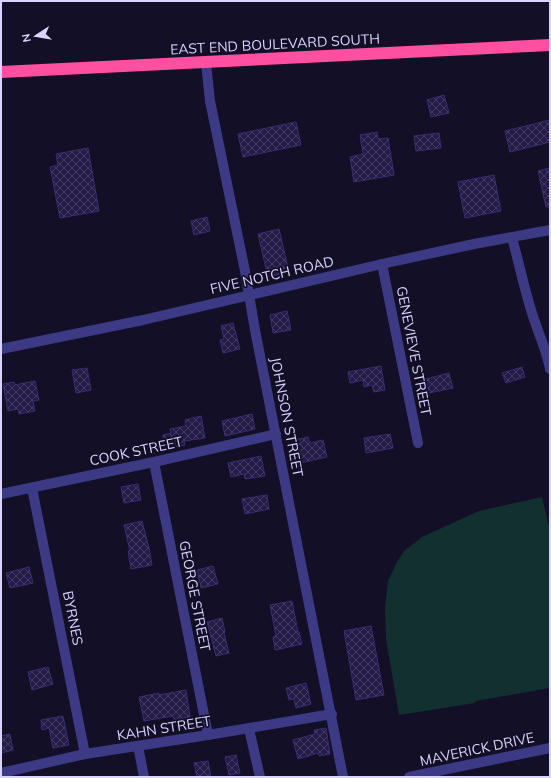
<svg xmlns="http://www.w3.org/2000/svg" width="551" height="778" font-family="Mulish,sans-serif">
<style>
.pitch{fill:#12302f}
.building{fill:url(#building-cross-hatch);stroke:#3b2d73}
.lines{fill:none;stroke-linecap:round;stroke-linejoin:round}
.minor{stroke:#3d3a85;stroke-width:10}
.highway{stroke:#ff4fa3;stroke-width:12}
.labels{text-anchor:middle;stroke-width:3.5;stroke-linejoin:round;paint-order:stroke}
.street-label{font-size:14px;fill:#d9d4ff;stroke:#130f26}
</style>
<defs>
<pattern id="building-cross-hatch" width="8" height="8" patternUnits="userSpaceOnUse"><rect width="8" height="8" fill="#241b47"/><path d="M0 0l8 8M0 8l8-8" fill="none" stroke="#433b63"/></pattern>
</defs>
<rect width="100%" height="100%" fill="#130f26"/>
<path class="pitch" d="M542,497L550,531V688L476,701L475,703L399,715L386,639L385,607L388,581L397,562L404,551L422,537L479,511Z"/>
<g class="building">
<path d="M444,95L449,113L431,117L427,100Z"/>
<path d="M550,120V142L510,152L505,131Z"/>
<path d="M296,122L301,145L243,157L238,134Z"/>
<path d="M377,132L378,139L388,138L394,175L354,182L350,157L363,154L360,135Z"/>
<path d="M439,133L441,148L416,151L414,136Z"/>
<path d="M88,148L99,211L60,218L50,167L58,165L56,154Z"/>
<path d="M550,168V207H546L538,171Z"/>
<path d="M494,175L501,211L465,218L458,182Z"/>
<path d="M207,217L210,231L194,235L191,221Z"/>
<path d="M279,229L289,272L268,277L258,234Z"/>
<path d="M287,311L291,330L273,333L270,315Z"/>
<path d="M233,323L240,349L223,353L220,340L224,339L221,326Z"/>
<path d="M381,366L385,390L374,392L372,385L364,387L363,380L350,383L348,372Z"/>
<path d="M522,367L525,377L506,383L502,373Z"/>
<path d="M87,368L91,390L76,393L72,370Z"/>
<path d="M449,373L453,388L429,393L426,379Z"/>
<path d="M35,381L39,400L33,401L35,411L19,414L18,409L8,411L3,384L14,382L15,385Z"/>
<path d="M252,414L255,429L225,436L222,421Z"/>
<path d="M201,416L205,438L184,441L185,445L165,449L163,435L171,433L170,429L186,426L185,420Z"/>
<path d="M390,434L393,448L366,453L364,438Z"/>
<path d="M308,437L310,443L323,440L327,457L300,463L294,440Z"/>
<path d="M261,456L265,476L245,479L244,474L231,477L228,463Z"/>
<path d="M138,484L141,500L124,503L121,487Z"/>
<path d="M267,495L269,509L245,514L242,499Z"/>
<path d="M142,521L149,548L152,565L131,569L128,551H130L124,525Z"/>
<path d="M213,566L218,584L201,588L197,570Z"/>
<path d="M29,567L33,583L10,588L6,573Z"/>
<path d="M292,601L298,632H299L302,644L275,650L273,637L276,636L270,605Z"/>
<path d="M222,618L225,632L224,633L229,653L216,656L207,622Z"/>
<path d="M371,626L384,695L356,700L344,631Z"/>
<path d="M48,667L53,684L32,690L28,672Z"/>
<path d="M306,683L311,704L296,708L294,699L289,700L286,688Z"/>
<path d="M186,690L190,717L174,720L173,716L144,721L139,697L159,693V695Z"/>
<path d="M63,716L69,745L53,748L49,728L42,730L41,720Z"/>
<path d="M326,728L330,754L319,756L318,753L298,759L293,740L315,734L314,730Z"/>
<path d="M10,734L13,750L1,753V736Z"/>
<path d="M236,755L240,773L229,775L225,757Z"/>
<path d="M208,761L211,777H197L194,763Z"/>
</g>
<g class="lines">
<g class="minor">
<path d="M206,63L210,101L245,271L255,330L343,777"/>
<path d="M512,238C520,266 525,294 535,322C540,337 547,352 550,369"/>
<path d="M382,264L418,443"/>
<path d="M1,349L143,320L382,264L474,244L550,230"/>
<path d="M154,462L208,735"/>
<path d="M32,488L85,754"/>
<path d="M1,494L154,462L276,434"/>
<path d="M249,729L260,777"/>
<path d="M138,746L144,777"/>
<path d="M1,773L85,754L208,735L332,714"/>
<path d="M409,777L550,748"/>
</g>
<path class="highway" d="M1,72L550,45"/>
</g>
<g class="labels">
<g class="street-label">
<text transform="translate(275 44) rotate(-3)" y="5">EAST END BOULEVARD SOUTH</text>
<text transform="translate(272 275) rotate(-13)" y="5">FIVE NOTCH ROAD</text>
<text transform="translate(414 351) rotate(79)" y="5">GENEVIEVE STREET</text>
<text transform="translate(287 417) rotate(79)" y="5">JOHNSON STREET</text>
<text transform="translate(136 451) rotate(-12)" y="5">COOK STREET</text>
<text transform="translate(195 596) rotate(79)" y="5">GEORGE STREET</text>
<text transform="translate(73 618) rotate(79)" y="5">BYRNES</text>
<text transform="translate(164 728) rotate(-9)" y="5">KAHN STREET</text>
<text transform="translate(477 749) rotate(-12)" y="5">MAVERICK DRIVE</text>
</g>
</g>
<rect width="551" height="778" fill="none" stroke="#d9d4ff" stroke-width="4"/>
<g transform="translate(36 36) rotate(258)" stroke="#130f26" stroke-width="3" paint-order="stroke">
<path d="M0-3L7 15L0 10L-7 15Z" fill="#d9d4ff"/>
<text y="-6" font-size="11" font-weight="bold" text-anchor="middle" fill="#d9d4ff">N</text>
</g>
</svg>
